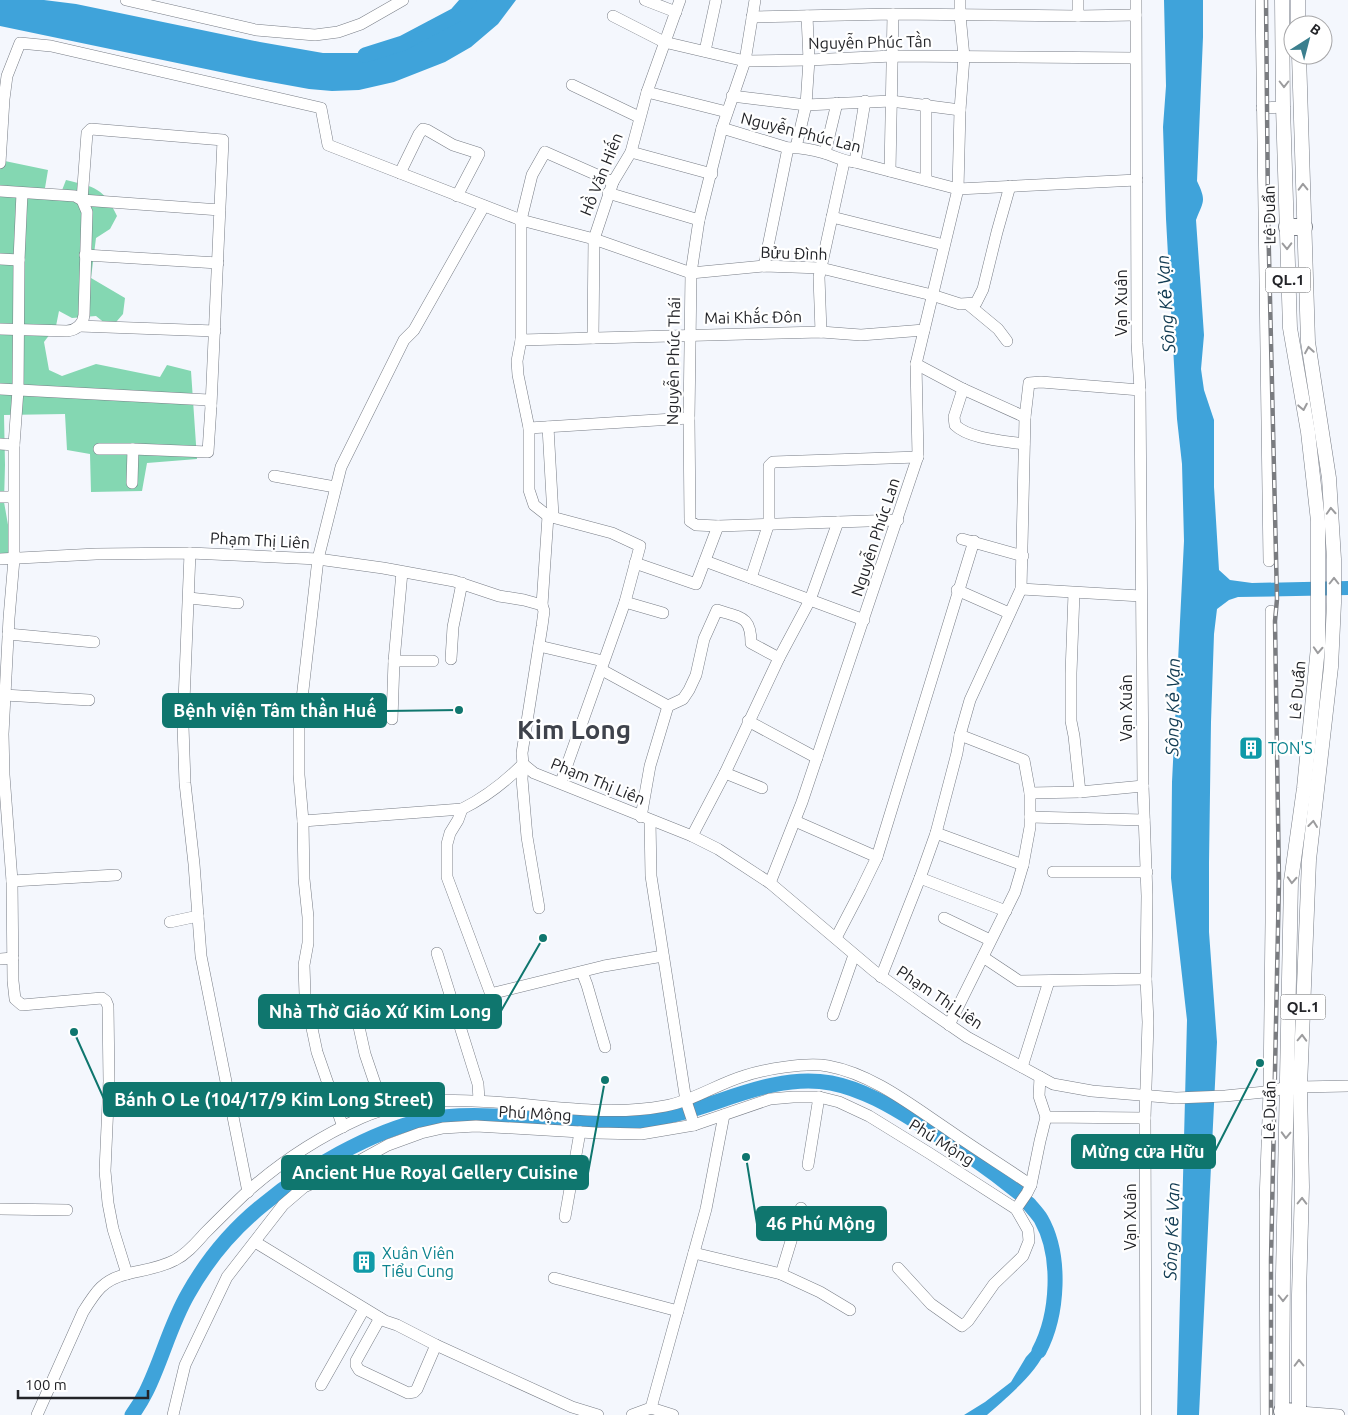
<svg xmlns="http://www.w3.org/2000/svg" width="1348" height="1415" font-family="Ubuntu,sans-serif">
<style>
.green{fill:#84d7b2}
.water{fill:#3fa3da}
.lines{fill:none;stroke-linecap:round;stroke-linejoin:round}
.river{stroke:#3fa3da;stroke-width:15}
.minor-casing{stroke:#787d86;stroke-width:12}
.major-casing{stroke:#787d86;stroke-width:15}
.highway-casing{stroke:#787d86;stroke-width:18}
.minor{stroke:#fff;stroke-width:11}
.major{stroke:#fff;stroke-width:14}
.highway{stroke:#fff;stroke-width:16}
.rail-casing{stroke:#7a7c80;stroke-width:4.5}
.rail{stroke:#fff;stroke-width:2.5;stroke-dasharray:8;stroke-linecap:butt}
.oneway{stroke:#9c9c9e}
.labels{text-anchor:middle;stroke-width:4.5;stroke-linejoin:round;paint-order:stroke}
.shield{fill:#fff;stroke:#656668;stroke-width:1}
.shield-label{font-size:15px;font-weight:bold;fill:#232428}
.street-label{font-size:16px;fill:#232428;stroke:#fff}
.culture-label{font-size:16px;fill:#0d838f;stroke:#fff;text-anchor:start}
.water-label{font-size:18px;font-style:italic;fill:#103a51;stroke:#fff}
.town-label{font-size:26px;font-weight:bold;fill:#3f434c;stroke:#fff}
.leader{fill:none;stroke:#0f766e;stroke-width:2}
.callout-dot{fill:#0f766e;stroke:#fff;stroke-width:2}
.callout{fill:#0f766e;stroke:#0f766e;stroke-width:2}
.callout-label{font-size:18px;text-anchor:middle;font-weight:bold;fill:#fff}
</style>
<rect width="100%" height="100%" fill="#f4f7fd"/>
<path class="green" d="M0,160L48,170L44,194L59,198L66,180C95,187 104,188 117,216L110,229L96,238L91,278L125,298L123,314L111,328L96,316L72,318L59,311L56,326L44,342L49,370L62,376L96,364L160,377L167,365L191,371L197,459L147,463L142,491L91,492L90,454L67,450L65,414L4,415L5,465L4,502L14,559H0Z"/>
<g class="water">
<path d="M0,0H44L76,4L260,42L323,53H369L402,46L429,34L447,20L470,0H516L498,24L471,47L445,62L394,82L359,90L332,91L309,89L249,78L0,26Z"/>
<path d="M1164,0H1203V37L1197,181C1207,202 1203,201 1196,220L1204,335L1201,369L1204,390L1214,420V487L1219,570L1230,580L1252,583L1348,581V595L1238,597L1229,600L1217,609L1214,634L1211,722L1209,863V932L1217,1042L1199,1415H1177L1187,1020L1171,878L1172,782L1184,541L1182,464L1177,419L1166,219L1163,127L1166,86Z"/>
<path d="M1047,1334C1047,1339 1047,1345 1045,1350C1039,1371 1004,1400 987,1415H964L985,1402L1011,1382L1026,1357Z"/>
</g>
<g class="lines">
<g class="river">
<path d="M365,55L403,43L456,15L469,0"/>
<path d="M1029,1204C1033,1209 1038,1214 1041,1219C1062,1256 1058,1315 1039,1351"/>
<path d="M132,1415C137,1408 142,1400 146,1392C162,1360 170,1325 188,1294C207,1260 234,1228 264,1204C305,1170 372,1131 424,1120C447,1115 470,1115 493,1116C547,1118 600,1127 654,1119C713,1110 769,1072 831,1083C862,1089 891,1106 918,1123C953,1144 987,1167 1019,1193"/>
</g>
<g class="minor-casing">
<g id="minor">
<path d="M126,0L256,30L315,35L338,32L361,24L403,0"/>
<path d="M645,0L676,12"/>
<path d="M755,0L745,61L722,128L699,220L691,273L689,418L690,521L696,525L718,526L898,520"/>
<path d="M1078,0V16"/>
<path d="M1136,0L1137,343L1140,390L1143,786L1147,896L1146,979L1148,1022L1145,1118L1146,1415"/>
<path d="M1261,0L1269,561"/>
<path d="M613,16L664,42L745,61L809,60L893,56L1135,58"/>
<path d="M752,17L893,14L1078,16L1136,15"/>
<path d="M705,51L716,0"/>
<path d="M572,85L639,117"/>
<path d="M647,92L727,112"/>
<path d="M732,96L806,105L891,101L960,110"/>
<path d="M1262,108L1283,107"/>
<path d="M722,128L788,148C800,147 813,150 824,153C837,157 841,161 855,162L958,189L1137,180"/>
<path d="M796,147L806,105L809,60L807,16"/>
<path d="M631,152L712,174"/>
<path d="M825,153L837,103"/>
<path d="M855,162L865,101"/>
<path d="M0,163L4,99L7,76L20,43L51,46L321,108L328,145L521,220L594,239L691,273L764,266L821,268L932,295L960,304L976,303L983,289L997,232L1010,186"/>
<path d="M890,171L893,14"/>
<path d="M400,173L419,134L423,129L427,130L453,145L478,153L479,154L457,196"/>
<path d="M926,180V104"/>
<path d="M0,191L75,196L82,200L87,212L84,315C83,324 77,330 67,331L0,329"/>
<path d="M22,193L19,260L18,390L14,445V559L9,618L3,734L4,775L12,881L13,981L15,999L22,1005L102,998L106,1001L108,1006L109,1081L105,1171L108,1203L113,1229L127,1274C103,1280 96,1291 83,1312L37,1415"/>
<path d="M608,193L699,220"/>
<path d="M832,217L944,245"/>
<path d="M85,255L218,263"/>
<path d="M0,259L19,260"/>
<path d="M764,266L788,148"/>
<path d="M969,305L998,329L1007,341"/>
<path d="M79,326L215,331"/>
<path d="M821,332L819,277L844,162"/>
<path d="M593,338L594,239L613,182L631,152L647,92L680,0"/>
<path d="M521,340L821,332L861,335L924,330"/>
<path d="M916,364L963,389L1025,417"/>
<path d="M0,389L209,400L211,406L208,452L133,449L132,483"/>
<path d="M963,389L954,417L955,425C969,439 1005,441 1024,444"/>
<path d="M211,406L223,140L91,129L87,133L82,200L220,210"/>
<path d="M548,427L553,516"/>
<path d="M529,428L689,418"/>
<path d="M0,444L14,445"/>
<path d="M99,449H133"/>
<path d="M274,476L335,487"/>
<path d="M0,497H13"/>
<path d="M962,539L1023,556"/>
<path d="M190,553L183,726L185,783L194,864L201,956L248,1192"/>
<path d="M0,559L96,554L190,553L318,559L383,568L454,581L499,596L524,600L542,605L544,611L542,626L522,753L523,764L522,779L527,837L539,908"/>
<path d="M705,561L864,620"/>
<path d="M635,563L696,584L718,526"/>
<path d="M402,572L394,661H433"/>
<path d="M751,578L769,523V466L773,462L918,457"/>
<path d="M1021,589L1141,596"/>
<path d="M957,590L1009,613"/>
<path d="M1074,593L1071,673V721L1074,736L1080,792"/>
<path d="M189,598L238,603"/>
<path d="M625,602L663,613"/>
<path d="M542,605L548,516"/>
<path d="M8,634L94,642"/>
<path d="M539,646L603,661"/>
<path d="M451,659L453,627L462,583"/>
<path d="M602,670L668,706"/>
<path d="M4,695L89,700"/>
<path d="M392,719L394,661"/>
<path d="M748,721L817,758"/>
<path d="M523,764L534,773L692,836L718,849L770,883L874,971L925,1008L967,1037L1053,1084L1092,1091L1176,1098L1225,1096L1274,1091L1288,1086"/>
<path d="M523,764C504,783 486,797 462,809L458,820L450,833L447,844V877L490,992L494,993L604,966L663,956"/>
<path d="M725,773L762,788"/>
<path d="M561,782L625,602L640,546L612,533L548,516L534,505L529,490V428L518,375L517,361L521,340V220L532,175L545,152L613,182"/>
<path d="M1030,793L1080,792L1143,786"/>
<path d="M641,817L650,766L668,706L683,699L689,690L696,675L704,639L717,610C740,618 751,615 751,643L779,658"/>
<path d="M1030,817L1144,820"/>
<path d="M650,820L651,876L686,1101L694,1125"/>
<path d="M303,821L462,809"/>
<path d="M795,821L877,857"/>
<path d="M936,833L1023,865"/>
<path d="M692,836L725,773L779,658L810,600L838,522"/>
<path d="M1053,872H1147"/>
<path d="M920,878L1006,911"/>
<path d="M12,881L116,875"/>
<path d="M770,883L802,802L918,456L916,364L958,189L960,110L964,57L960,15V0"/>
<path d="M944,918L990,940"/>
<path d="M170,922L198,916"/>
<path d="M836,938L860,892L877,857L974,541"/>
<path d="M437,953L478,1084L479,1100"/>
<path d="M983,957L1019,981L1146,979"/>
<path d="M0,959L13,958"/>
<path d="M582,972L587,985L605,1047"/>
<path d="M881,977L920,878L936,833L957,753L960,735L970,700L1021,589L1025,417L1029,383L1041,382L1140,390"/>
<path d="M833,1015L854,955"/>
<path d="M357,1018L365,1054L384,1110"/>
<path d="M949,1025L1015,892L1023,865L1030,827V793L1024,760L960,735"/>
<path d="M1022,1067L1049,981"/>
<path d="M1040,1077L1039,1096L1046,1117"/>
<path d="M1300,1087L1348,1086"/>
<path d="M343,1127L317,1052L305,995L304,965L308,943V917L304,879L303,821L299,775V725L318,559L341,467L404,340L414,330L484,206"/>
<path d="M808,1165L819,1097"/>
<path d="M0,1209L67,1210"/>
<path d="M1016,1209L1027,1193L1031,1185L1040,1141L1046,1117L1145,1118"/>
<path d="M565,1217L580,1132"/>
<path d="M255,1242L385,1321L397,1325L436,1345L572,1407L598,1415"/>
<path d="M694,1253L781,1274L820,1292L850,1310"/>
<path d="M127,1274C143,1270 160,1268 175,1260C187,1254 196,1243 205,1233C219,1219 233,1205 248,1191C281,1162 321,1136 361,1118C458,1076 565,1125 665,1106C693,1101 717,1084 744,1076C765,1069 807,1062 828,1066C872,1074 911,1105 947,1129C974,1148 1003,1166 1031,1185"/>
<path d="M781,1274L801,1208"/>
<path d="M554,1278L678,1311"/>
<path d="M380,1318L356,1361V1365L359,1370L408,1393L414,1392L417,1389L436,1345"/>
<path d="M321,1385L364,1309"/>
<path d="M1300,1412L1339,1415"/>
<path d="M173,1415L185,1365L227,1277L283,1205L304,1187L337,1173L388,1145L421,1133L443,1128L476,1126L597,1133L641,1134L694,1125L770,1099L793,1097H819L839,1102L869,1116L929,1153L1016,1209L1028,1230L1029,1241L1023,1256L994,1284L968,1321L962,1326L931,1304L898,1268"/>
<path d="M632,1415L651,1408"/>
<path d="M673,1415L651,1408L706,1209L724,1115"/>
<path d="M1266,1415L1265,1202L1269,1091L1271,922V611"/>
</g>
</g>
<g class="major-casing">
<g id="major">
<path d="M1282,0L1283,107L1290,328L1308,432L1318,521V647L1304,788L1291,881L1283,1275L1282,1415"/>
<path d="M1298,0V25"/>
<path d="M1299,55L1308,342L1329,478L1334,559V603L1331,667L1309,860L1300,1087L1302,1187L1299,1295V1415"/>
</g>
</g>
<g class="highway-casing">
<g id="highway">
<path d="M1287,227H1304"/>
<path d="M1288,1086L1300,1087"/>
<path d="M1282,1411L1300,1412"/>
</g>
</g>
<use href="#minor" class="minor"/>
<use href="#major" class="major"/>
<use href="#highway" class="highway"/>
<g class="rail-casing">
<path id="rail" d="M1266,0L1268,213L1277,599L1275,621L1279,881L1271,1260V1415"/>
</g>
<use href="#rail" class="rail"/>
</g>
<defs><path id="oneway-chevron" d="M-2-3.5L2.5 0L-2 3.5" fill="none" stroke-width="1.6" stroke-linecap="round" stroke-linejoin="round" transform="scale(1.25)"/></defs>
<g class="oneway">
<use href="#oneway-chevron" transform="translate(1284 84) rotate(90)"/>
<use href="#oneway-chevron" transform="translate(1303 187) rotate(-91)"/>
<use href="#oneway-chevron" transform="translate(1287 246) rotate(89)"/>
<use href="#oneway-chevron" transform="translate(1309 350) rotate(-99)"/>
<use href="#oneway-chevron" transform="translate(1303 407) rotate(79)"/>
<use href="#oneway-chevron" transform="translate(1331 511) rotate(-93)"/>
<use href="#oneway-chevron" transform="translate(1334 581) rotate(-90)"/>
<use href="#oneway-chevron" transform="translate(1318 650) rotate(93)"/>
<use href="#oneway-chevron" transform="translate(1313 824) rotate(-83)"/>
<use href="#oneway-chevron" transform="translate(1292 880) rotate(93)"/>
<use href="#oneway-chevron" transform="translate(1302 1038) rotate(-88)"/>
<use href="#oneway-chevron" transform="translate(1286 1135) rotate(92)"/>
<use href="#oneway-chevron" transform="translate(1302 1201) rotate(-89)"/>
<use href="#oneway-chevron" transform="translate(1283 1298) rotate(90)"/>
<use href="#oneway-chevron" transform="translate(1299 1363) rotate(-91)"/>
</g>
<defs>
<g id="building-square" transform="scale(1.25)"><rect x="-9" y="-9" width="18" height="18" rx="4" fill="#0f9aa8" stroke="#fff"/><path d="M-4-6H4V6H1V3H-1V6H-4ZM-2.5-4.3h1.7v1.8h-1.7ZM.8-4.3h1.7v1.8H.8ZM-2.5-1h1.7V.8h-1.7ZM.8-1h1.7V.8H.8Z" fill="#fff"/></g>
</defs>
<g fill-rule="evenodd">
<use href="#building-square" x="1251" y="748"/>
<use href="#building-square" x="364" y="1262"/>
</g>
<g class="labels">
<g class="shield">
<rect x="1265.5" y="267.5" width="45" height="25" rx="4"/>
<rect x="1280.5" y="994.5" width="45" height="25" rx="4"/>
</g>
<g class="shield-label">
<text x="1288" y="285">QL.1</text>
<text x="1303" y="1012">QL.1</text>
</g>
<g class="street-label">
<text transform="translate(870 42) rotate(-1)" y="6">Nguyễn Phúc Tần</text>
<text transform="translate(801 132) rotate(14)" y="6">Nguyễn Phúc Lan</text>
<text transform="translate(601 174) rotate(-68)" y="6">Hồ Văn Hiến</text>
<text transform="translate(1269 215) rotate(-91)" y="6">Lê Duẩn</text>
<text transform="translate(794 253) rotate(2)" y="6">Bửu Đình</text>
<text transform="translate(1121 303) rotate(-90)" y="6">Vạn Xuân</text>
<text transform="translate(753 317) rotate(-1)" y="6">Mai Khắc Đôn</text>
<text transform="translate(673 361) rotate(-89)" y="6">Nguyễn Phúc Thái</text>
<text transform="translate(875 537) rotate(-72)" y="6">Nguyễn Phúc Lan</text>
<text transform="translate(260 540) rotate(3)" y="6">Phạm Thị Liên</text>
<text transform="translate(1297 690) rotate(-85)" y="6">Lê Duẩn</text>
<text transform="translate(1126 708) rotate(-90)" y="6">Vạn Xuân</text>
<text transform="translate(598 781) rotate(22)" y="6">Phạm Thị Liên</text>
<text transform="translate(940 997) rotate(34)" y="6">Phạm Thị Liên</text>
<text transform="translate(1269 1110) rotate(-89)" y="6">Lê Duẩn</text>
<text transform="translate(535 1113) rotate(3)" y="6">Phú Mộng</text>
<text transform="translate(942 1142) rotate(32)" y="6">Phú Mộng</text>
<text transform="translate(1130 1217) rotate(-90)" y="6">Vạn Xuân</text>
</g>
<g class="culture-label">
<text x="1268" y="754">TON'S</text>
<text x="382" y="1259">Xuân Viên<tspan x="382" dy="18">Tiểu Cung</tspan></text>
</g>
<g class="water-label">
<text transform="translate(1166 304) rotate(-94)" y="6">Sông Kẻ Vạn</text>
<text transform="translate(1173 707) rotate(-89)" y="6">Sông Kẻ Vạn</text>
<text transform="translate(1172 1231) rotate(-88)" y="6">Sông Kẻ Vạn</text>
</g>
<g class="town-label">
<text x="574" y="739">Kim Long</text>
</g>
</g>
<path class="leader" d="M459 710L386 711M543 938L501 1011M74 1032L104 1099M1260 1063L1215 1151M605 1080L588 1173M746 1157L757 1224"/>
<g class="callout-dot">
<circle cx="459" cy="710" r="5"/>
<circle cx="543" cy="938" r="5"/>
<circle cx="74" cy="1032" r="5"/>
<circle cx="1260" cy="1063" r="5"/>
<circle cx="605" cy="1080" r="5"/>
<circle cx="746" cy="1157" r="5"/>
</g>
<g class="callout">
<rect x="163" y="694" width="223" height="33" rx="5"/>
<rect x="259" y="995" width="242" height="33" rx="5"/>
<rect x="104" y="1083" width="340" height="33" rx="5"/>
<rect x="1072" y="1135" width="143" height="33" rx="5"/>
<rect x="282" y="1156" width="306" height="33" rx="5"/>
<rect x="757" y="1207" width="129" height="33" rx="5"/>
</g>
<g class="callout-label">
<text x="275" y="717">Bệnh viện Tâm thần Huế</text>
<text x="380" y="1018">Nhà Thờ Giáo Xứ Kim Long</text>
<text x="274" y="1106">Bánh O Le (104/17/9 Kim Long Street)</text>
<text x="1143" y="1158">Mừng cửa Hữu</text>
<text x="435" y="1179">Ancient Hue Royal Gellery Cuisine</text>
<text x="821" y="1230">46 Phú Mộng</text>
</g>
<g transform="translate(1308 40) rotate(36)"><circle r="24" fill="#ffffff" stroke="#a7a7a9"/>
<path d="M0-4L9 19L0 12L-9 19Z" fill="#3b7f8e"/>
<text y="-8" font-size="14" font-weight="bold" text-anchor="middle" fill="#232428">B</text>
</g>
<path d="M18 1390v8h130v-8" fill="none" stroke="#232428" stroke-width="2.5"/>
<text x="25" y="1390" font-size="15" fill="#232428" stroke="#ffffff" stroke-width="4" paint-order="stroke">100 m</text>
</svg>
